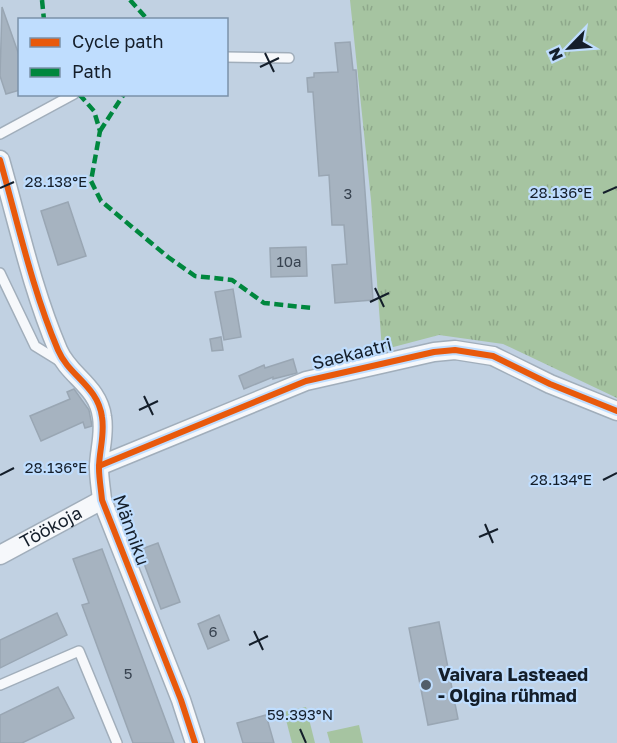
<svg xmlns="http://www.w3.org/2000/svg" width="617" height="743" font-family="'Golos Text',sans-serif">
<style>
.grass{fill:url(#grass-tufts)}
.green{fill:#a6c4a1}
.building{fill:#a6b3c0;stroke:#99a6b3;stroke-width:1.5}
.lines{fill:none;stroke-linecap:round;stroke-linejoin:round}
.lane-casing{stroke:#a1aebb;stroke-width:12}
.street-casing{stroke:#a1aebb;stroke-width:21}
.lane{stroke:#f6f8fb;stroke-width:9}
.street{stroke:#f6f8fb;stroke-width:18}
.quiet{stroke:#00873e;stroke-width:4.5;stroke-dasharray:9 4.5;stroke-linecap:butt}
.cycleway-casing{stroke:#bfddfe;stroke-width:10}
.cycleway{stroke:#e8590c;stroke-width:6}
.ticks{fill:none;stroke:#141e2a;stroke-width:2}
.poi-dot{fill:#515d6a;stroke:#bfddfe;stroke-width:2}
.labels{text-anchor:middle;stroke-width:4.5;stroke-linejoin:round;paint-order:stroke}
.number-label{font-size:15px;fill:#384350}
.street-label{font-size:18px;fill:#141e2a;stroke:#bfddfe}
.poi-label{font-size:18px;font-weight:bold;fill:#141e2a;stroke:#bfddfe;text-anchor:start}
.ticks-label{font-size:15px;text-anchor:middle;fill:#141e2a;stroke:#bfddfe;stroke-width:4.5;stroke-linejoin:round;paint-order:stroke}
</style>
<defs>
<pattern id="grass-tufts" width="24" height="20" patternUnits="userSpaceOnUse" patternTransform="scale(1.5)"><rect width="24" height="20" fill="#a6c4a1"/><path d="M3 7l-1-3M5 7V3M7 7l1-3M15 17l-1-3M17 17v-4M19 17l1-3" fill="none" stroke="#8ea88b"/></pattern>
</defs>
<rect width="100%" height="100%" fill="#c1d1e2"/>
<path class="grass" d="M350,0H617V398L503,344L439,335L382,350L371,200Z"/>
<g class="green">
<path d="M306,707L315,743H292L284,712Z"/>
<path d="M359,725L363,743H330L327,732Z"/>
</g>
<g class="building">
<path d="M2,7L20,58V90L6,94L0,76Z"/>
<path d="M350,42L353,70H356L373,300L335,303L332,265L347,264L344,225H332L329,175L319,176L313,92H308L307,78L314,77V73L338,72L335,43Z"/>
<path d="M68,202L86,256L58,265L41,211Z"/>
<path d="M306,247L307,276L271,277L270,248Z"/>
<path d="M233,289L241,337L224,340L215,292Z"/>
<path d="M221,337L223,350L212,351L210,339Z"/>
<path d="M293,359L297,373L273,379V377L244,389L239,376L264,365L265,368Z"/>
<path d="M74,389L89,410L92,426L85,428L83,422L41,441L30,416L70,399L67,392Z"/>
<path d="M158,543L180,602L161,609L139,550Z"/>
<path d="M102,549L174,743H133L82,605L89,603L73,559Z"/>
<path d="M57,613L67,635L0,668V640Z"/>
<path d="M219,615L229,640L208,649L198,624Z"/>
<path d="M439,622L458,719L428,725L409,628Z"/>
<path d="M58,687L74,718L22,743H0V715Z"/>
<path d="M266,715L274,743H243L237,723Z"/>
</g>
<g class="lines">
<g class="lane-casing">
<g id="lane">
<path d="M226,57L289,58"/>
<path d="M0,134L74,94"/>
<path d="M0,273L35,346L61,362"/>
<path d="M0,685L79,651L117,743"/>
</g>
</g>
<g class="street-casing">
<g id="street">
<path d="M0,160C18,223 32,289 58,350C69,376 98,386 102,417C105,435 99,451 99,468C99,478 101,489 102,500L181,700L195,743"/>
<path d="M99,466L306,381L434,352L455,350L493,356L550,384L617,411"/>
<path id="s1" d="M0,555L102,500"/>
</g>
</g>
<use href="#lane" class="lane"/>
<use href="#street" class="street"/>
<g class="quiet">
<path d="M42,0L44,20"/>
<path d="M130,0L148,20"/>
<path d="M79,94L94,111L100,131L91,181L101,201L168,257L195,276L232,280L264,303L312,308"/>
<path d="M100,131L124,94"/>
</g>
<g class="cycleway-casing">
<g id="cycleway">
<path d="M0,160C18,223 32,289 58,350C69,376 98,386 102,417C105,435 99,451 99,468C99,478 101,489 102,500L181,700L195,743"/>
<path d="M99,466L306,381L434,352L455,350L493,356L550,384L617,411"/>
</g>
</g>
<use href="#cycleway" class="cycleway"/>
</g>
<path class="ticks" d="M265,53L274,72M260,67L279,58M0,188L14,182M603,193L617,187M375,288L384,307M370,302L389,293M144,396L153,415M139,410L158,401M0,475L14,468M603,480L617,473M485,524L493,543M479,537L498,529M254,631L263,650M249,645L268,636M300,729L306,743"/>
<circle class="poi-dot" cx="426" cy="685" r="6"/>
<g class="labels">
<g class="number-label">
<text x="348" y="199">3</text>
<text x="289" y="267">10a</text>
<text x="213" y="637">6</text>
<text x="128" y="679">5</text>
</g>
<g class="street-label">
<text transform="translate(352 354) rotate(-14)" y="6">Saekaatri</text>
<text dy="6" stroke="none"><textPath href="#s1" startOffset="58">Töökoja</textPath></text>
<text transform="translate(131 530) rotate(70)" y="6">Männiku</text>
</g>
<g class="poi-label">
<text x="438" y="681">Vaivara Lasteaed<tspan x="438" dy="21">- Olgina rühmad</tspan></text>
</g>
</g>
<g class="ticks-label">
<text x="56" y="187">28.138°E</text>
<text x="561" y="198">28.136°E</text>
<text x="56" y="473">28.136°E</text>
<text x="561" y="485">28.134°E</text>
<text x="300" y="720">59.393°N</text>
</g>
<rect x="18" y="18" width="210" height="78" fill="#bfddfe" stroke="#7b91a9" stroke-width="1.5"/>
<rect x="30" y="38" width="30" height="9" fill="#e8590c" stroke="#7b91a9" stroke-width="1.5"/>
<text x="72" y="48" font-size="18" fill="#141e2a">Cycle path</text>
<rect x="30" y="68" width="30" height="9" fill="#00873e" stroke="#7b91a9" stroke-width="1.5"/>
<text x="72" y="78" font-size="18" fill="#141e2a">Path</text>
<g transform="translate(569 48) rotate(245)" stroke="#bfddfe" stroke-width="4.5" paint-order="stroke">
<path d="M0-4.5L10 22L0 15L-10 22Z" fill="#141e2a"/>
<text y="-9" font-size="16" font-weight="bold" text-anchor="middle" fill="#141e2a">N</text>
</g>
</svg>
